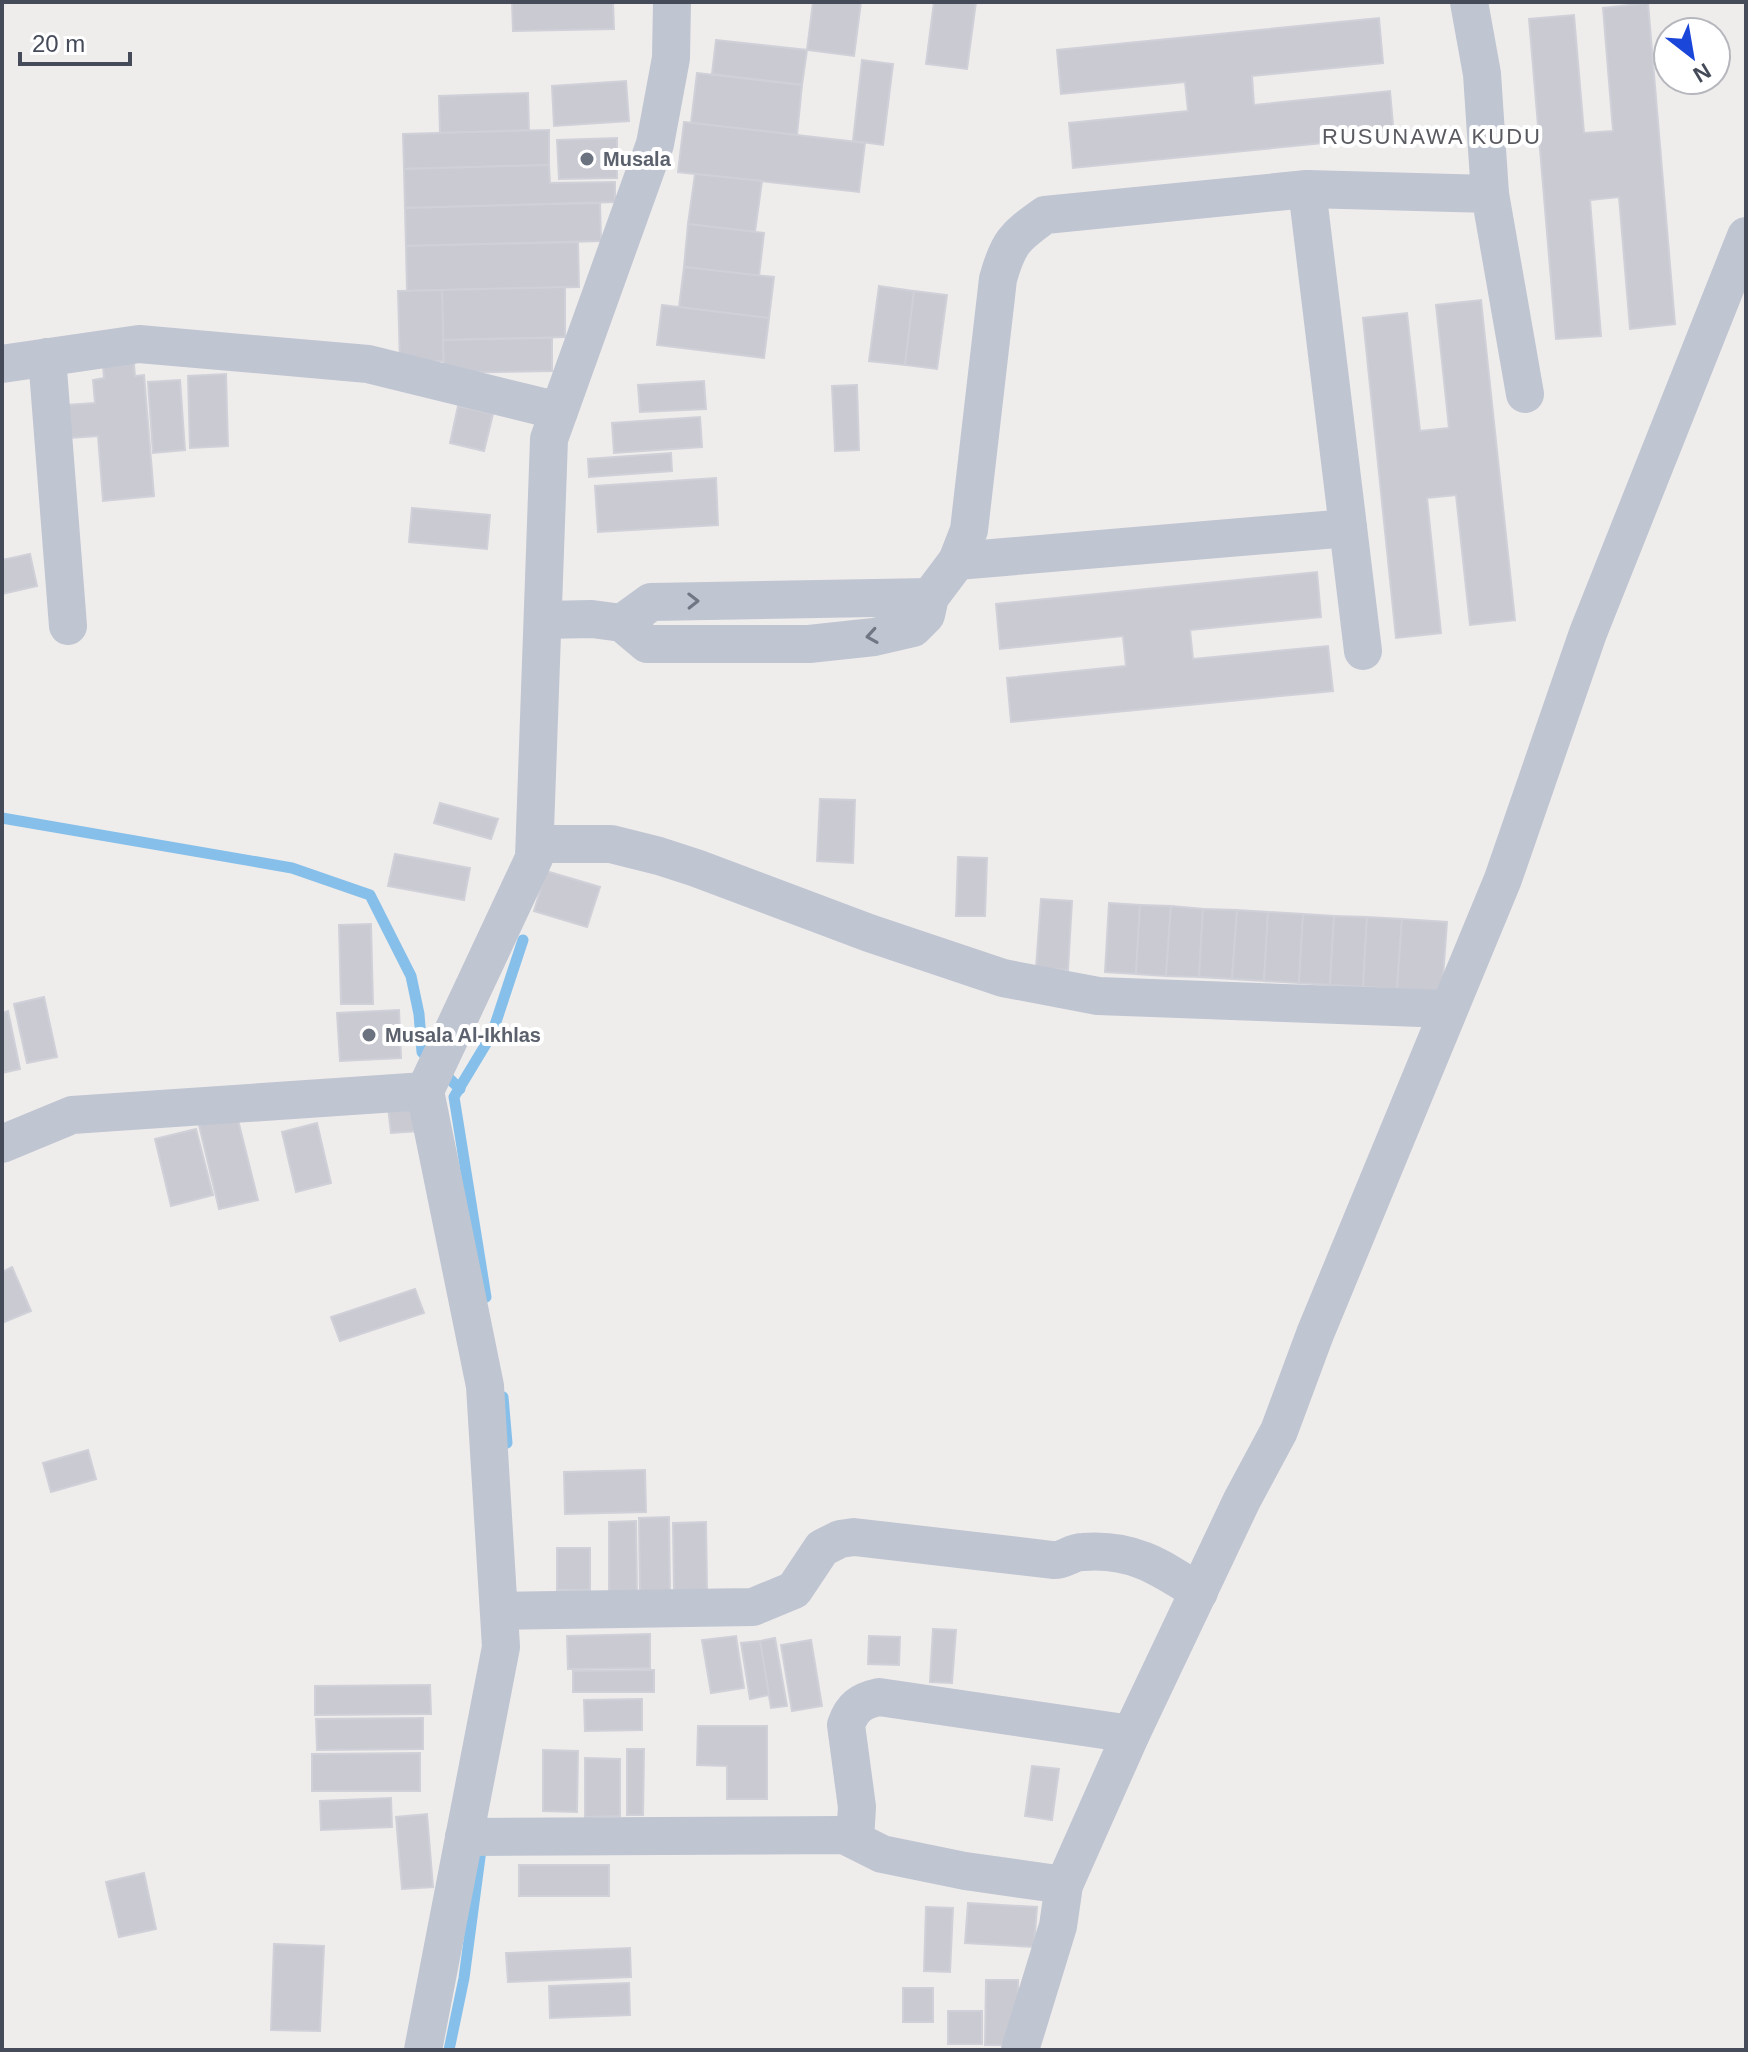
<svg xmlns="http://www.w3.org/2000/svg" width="1748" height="2052" font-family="Arial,sans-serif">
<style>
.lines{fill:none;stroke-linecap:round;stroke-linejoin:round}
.stream{stroke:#86c0ea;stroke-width:11}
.building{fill:#c9cad2;stroke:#d0d0d8;stroke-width:2}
.minor{stroke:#bfc5d1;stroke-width:38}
.oneway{stroke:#707683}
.worship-dot{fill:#6b7280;stroke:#fff;stroke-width:3}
.labels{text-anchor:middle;stroke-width:8;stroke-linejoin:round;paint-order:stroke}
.worship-label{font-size:20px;font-weight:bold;fill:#5b616d;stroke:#fff;text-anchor:start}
.neighbourhood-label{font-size:22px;letter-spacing:2px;fill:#595b61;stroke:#fff}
</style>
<rect width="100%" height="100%" fill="#efecec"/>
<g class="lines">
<g class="stream">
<path d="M2,818L292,868L370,895L411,976L419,1014L422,1052L460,1089"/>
<path d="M486,1297L454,1097L492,1034L523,940"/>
<path d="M503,1397L507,1443"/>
<path d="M449,2050L464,1978L482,1842"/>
</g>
</g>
<g class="building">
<path d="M512,2H613L614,29L513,31Z"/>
<path d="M813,2H861L854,56L807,50Z"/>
<path d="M934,2H976L967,69L926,64Z"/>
<path d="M1648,3L1675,324L1630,329L1619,197L1590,200L1601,336L1556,339L1529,19L1574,15L1584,133L1613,131L1603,8Z"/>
<path d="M1379,18L1383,63L1252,76L1254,105L1390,91L1394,136L1073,168L1069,123L1188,111L1185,82L1061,94L1057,50Z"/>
<path d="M716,40L807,50L802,85L712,74Z"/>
<path d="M862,60L893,64L883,145L853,141Z"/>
<path d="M697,73L802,85L797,135L691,123Z"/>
<path d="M626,81L629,121L554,126L552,86Z"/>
<path d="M528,93L529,130L440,133L439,96Z"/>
<path d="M684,122L865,143L859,192L678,172Z"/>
<path d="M549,130V165L404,169L403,134Z"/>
<path d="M617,138V178L559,179L557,140Z"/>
<path d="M549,165L550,183L615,182V202L405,208L404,169Z"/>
<path d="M695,174L762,181L755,232L688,224Z"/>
<path d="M600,203L601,241L406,246L405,208Z"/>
<path d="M688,224L764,233L759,276L684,267Z"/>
<path d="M578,242L579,287L407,291L406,246Z"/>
<path d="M684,267L774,277L769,318L679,307Z"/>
<path d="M879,286L914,291L905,365L869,361Z"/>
<path d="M565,287V337L443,340L442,290Z"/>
<path d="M442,290L444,361L400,363L398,291Z"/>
<path d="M914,291L947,295L937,369L905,365Z"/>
<path d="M1481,300L1515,620L1470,625L1456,495L1427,498L1441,633L1396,638L1363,318L1407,313L1420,431L1449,428L1436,305Z"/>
<path d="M662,305L769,318L764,358L657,345Z"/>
<path d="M541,338H552V371L444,373L443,340Z"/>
<path d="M133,353L135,376L144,375L154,496L103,501L98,436L70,438L67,405L95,403L93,380L104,378L102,355Z"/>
<path d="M226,374L228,446L190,448L188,376Z"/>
<path d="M180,380L185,450L153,453L148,382Z"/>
<path d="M704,381L706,409L640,412L638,385Z"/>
<path d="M857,385L859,450L835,451L832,386Z"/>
<path d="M458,406L493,414L484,451L450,443Z"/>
<path d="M700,417L702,447L614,453L612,423Z"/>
<path d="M671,453L672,471L589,477L588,459Z"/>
<path d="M716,478L718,525L598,532L595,486Z"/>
<path d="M412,508L490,515L487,549L409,542Z"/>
<path d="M30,554L37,586L2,594V560Z"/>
<path d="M1317,572L1321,617L1190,630L1193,659L1328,646L1333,691L1011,722L1007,678L1126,666L1123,636L1000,649L996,604Z"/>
<path d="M820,799L855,800L853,863L817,861Z"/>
<path d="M440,803L498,819L491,839L434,823Z"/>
<path d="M395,854L470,868L464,900L388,886Z"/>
<path d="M958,857L987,858L985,916H956Z"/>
<path d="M546,871L600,887L587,927L534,911Z"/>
<path d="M1041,899L1072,901L1068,970L1036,968Z"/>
<path d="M1109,903L1140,905L1136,974L1105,972Z"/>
<path d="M1140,905L1171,906L1166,976L1136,974Z"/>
<path d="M1171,906L1203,909L1199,977L1166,976Z"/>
<path d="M1203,909L1237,910L1232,979L1199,977Z"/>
<path d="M1237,910L1268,912L1264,981L1232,979Z"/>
<path d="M1268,912L1303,914L1299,983L1264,981Z"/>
<path d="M1303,914L1334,916L1330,985L1299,983Z"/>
<path d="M1334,916L1367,917L1363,987L1330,985Z"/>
<path d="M1367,917L1402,919L1397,989L1363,987Z"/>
<path d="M1402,919L1447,922L1442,991L1397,989Z"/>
<path d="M371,924L373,1004H341L339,925Z"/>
<path d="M44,997L57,1057L27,1063L14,1004Z"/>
<path d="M399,1010L401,1058L340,1061L337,1013Z"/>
<path d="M8,1011L20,1069L2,1073V1013Z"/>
<path d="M417,1104L420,1131L391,1133L388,1107Z"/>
<path d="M237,1116L258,1200L219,1209L199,1125Z"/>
<path d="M317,1123L331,1183L296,1192L282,1132Z"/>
<path d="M196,1129L213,1195L171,1206L155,1139Z"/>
<path d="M12,1267L31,1311L2,1323V1272Z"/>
<path d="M415,1289L424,1313L340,1341L331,1317Z"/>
<path d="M88,1450L96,1479L51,1492L43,1463Z"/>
<path d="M645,1470L646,1512L565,1514L564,1472Z"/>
<path d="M669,1517L670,1595H640L639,1518Z"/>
<path d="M636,1521L637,1595H609V1522Z"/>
<path d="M706,1522L707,1590H674L673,1523Z"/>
<rect x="557" y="1548" width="33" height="42"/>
<path d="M933,1629L956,1630L952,1683L930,1682Z"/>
<path d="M650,1634V1668L568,1669L567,1636Z"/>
<path d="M736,1636L744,1688L711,1693L702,1640Z"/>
<path d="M869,1636L900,1637L899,1665L868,1664Z"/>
<path d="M775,1638L787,1706L771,1708L760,1641Z"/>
<path d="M811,1640L822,1706L792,1711L781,1645Z"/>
<path d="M760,1641L769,1695L750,1699L741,1643Z"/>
<path d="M654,1670V1692H573V1671Z"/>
<path d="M430,1685L431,1714L315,1715V1686Z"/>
<path d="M642,1699V1730L585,1731L584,1700Z"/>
<path d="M423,1718V1749L317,1750L316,1719Z"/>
<path d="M698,1726H767V1799H727V1766L697,1765Z"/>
<path d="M627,1749H644L643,1815H627Z"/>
<path d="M543,1750L578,1751L577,1812L543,1811Z"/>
<path d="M420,1753V1791H312V1754Z"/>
<path d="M585,1758L620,1759V1816L585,1817Z"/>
<path d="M1032,1766L1059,1769L1052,1820L1025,1816Z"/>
<path d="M391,1798L392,1827L321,1830L320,1801Z"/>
<path d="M427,1814L433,1887L402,1889L396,1817Z"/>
<rect x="519" y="1865" width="90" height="31"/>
<path d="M144,1873L156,1929L119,1937L106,1882Z"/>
<path d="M968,1903L1037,1907L1034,1947L965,1943Z"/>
<path d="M926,1907L953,1908L950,1972L924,1971Z"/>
<path d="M274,1944L324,1946L320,2031L271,2030Z"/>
<path d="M630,1948L631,1977L508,1982L506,1953Z"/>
<path d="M986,1980H1018V2045H985Z"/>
<path d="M629,1983L630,2015L550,2018L549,1986Z"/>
<rect x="903" y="1988" width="30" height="34"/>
<rect x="948" y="2011" width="34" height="33"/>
</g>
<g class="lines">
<g class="minor">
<path d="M1469,2L1482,74L1490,194"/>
<path d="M1307,189L1363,651"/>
<path d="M47,357L68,626"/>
<path d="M2,364L139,344L368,364L559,411"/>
<path d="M957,561L1348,528"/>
<path d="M543,620L592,619L622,623L647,644H809L874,637L913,628L926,615L930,597L957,561L969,530L998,279C1008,243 1014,237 1045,215L1307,189L1490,194L1525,394"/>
<path d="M622,623L651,602L930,597"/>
<path d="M535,844H611L659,856L696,868L869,933L1003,978L1098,996L1448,1009"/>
<path d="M2,1144L72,1115L425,1091"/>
<path d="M499,1611L753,1607L794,1590L822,1548L840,1539L854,1537L1053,1560C1064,1561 1071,1552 1083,1552C1132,1548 1160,1567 1199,1592"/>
<path d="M464,1837L844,1835L882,1854L965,1871L1064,1885"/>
<path d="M855,1839L857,1807L846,1725C852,1707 861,1701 879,1697L1131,1734"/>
<path d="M423,2050L501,1647L485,1386L425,1091L534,858L549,439L655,144L671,58L672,2"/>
<path d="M1020,2050L1058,1926L1064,1885L1131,1734L1242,1500L1279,1431L1315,1334L1503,879L1588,633L1746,236"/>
</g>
</g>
<defs><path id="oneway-chevron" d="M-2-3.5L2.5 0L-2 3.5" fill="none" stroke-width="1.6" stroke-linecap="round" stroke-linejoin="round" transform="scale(2)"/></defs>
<g class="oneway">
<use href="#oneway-chevron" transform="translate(693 601) rotate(-1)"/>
<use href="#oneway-chevron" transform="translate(872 636) rotate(171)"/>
</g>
<g class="worship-dot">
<circle cx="587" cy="159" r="8"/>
<circle cx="369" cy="1035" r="8"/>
</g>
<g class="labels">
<g class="worship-label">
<text x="603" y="166">Musala</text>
<text x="385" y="1042">Musala Al-Ikhlas</text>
</g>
<g class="neighbourhood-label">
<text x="1432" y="144">RUSUNAWA KUDU</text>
</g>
</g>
<rect width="1748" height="2052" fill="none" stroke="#454b59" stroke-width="8"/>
<g transform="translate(1692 56) rotate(149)"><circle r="38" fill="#ffffff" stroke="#b5b7bd" stroke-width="2"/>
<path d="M0-6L14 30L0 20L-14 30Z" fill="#1b46da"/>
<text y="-12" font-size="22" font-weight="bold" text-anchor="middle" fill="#454b59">N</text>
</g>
<path d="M20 52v12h110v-12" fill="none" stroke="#454b59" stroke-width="4"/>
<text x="32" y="52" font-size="24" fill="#454b59" stroke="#ffffff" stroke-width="6" paint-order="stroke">20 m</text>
</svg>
